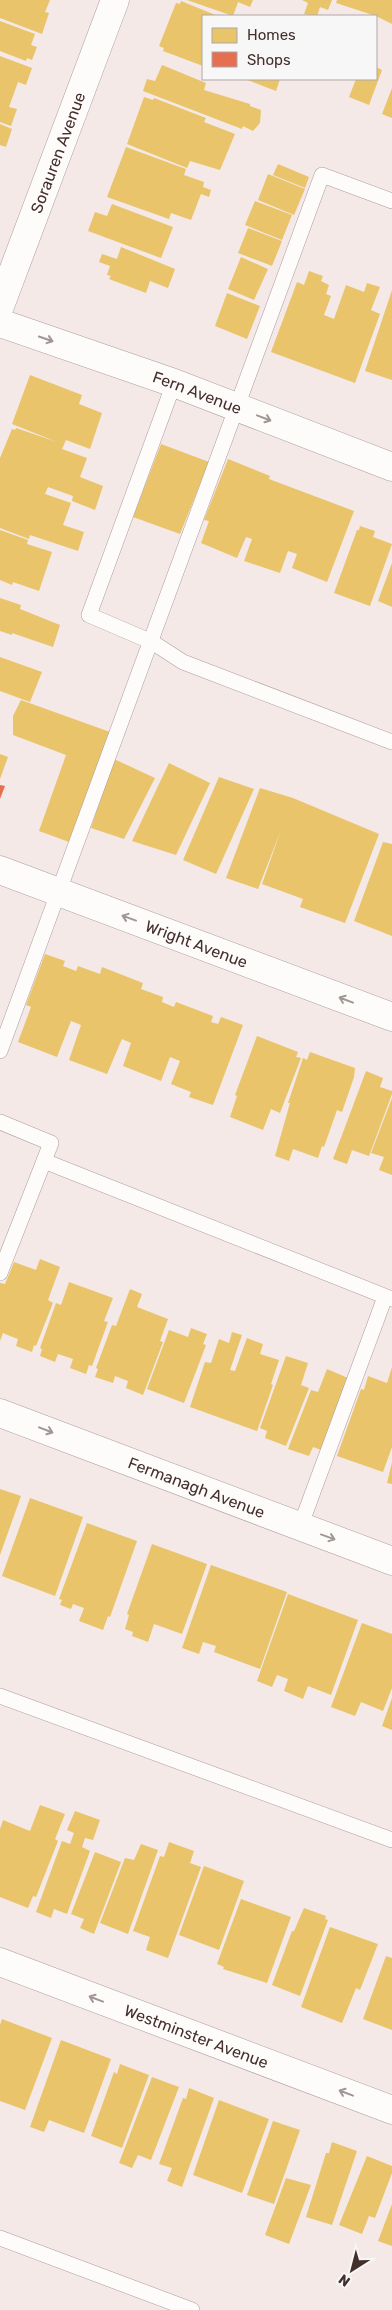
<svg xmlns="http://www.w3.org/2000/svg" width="392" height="2310" font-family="Rubik,sans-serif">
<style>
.homes{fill:#e9c46a}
.shops{fill:#e76f51}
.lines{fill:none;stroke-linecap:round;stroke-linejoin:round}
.lane-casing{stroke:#ac9e9c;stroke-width:16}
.street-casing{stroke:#ac9e9c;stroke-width:29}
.lane{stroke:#fdfcfb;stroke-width:15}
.street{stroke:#fdfcfb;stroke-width:28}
.oneway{stroke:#a09694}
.labels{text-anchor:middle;stroke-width:5;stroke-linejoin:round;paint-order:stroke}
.street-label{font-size:16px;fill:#442f2c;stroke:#f7f7f7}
</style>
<rect width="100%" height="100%" fill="#f4e9e7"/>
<g class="homes">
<path d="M0,0H50L45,12L49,13L42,34L0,18Z"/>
<path d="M187,0H253L250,7L238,2L233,16Z"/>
<path d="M302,0H332L328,10L320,7L317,16L304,14L308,3Z"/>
<path d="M337,0H392V24L376,16L336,3Z"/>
<path d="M181,1L218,16H203V66L163,51L164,48L159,46L176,3L180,4Z"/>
<path d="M0,21L35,34L31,45L37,47L32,60L27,58L26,61L0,51Z"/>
<path d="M0,56L32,68L26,85L18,82L9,107L17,109L11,126L0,122Z"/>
<path d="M162,65L206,83L204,90L250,104V106L261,110L260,123L253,131L243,126L242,129L143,91L147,79L155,81Z"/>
<path d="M376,67L382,70L369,105L349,97L356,79H376Z"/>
<path d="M245,79H280L276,91Z"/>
<path d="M392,88V118L382,114Z"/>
<path d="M144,97L153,100L154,98L206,118L204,122L235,134L220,170L190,161L187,168L127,144Z"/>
<path d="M0,124L12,129L6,147L0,145Z"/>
<path d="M126,147L186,169L184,175L204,182L203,187L211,190L209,197L201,194L191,220L171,213L169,219L107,197Z"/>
<path d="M278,164L309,177L305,188L273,175Z"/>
<path d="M268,174L305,189L294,215L258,200Z"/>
<path d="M255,201L292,215L282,240L245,225Z"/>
<path d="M112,204L173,227L161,258L88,231L95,212L107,216Z"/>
<path d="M248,228L282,241L272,266L238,253Z"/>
<path d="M121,247L175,269L168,288L150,281L146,293L109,279L111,276L107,275L110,266L99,262L102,254L117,259Z"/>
<path d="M241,257L268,269L254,300L228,289Z"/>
<path d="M309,271L323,276L321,281L329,285L326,294L331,296L324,315L334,319L346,285L364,292L367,283L380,287L371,310L380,314L355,383L271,352L297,282L304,285Z"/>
<path d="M392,290V380L365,371Z"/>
<path d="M227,293L260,306L247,339L215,326Z"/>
<path d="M30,375L82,395L79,404L102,413L90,449L66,440L62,449L87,458L80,477L103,486L95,510L72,501L73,496L48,487L45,494L71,503L63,525L84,532L78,551L30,535L29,539L0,528V458L12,429L15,430L16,428L57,442L12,424Z"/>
<path d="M161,444L209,462L180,534L133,517Z"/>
<path d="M228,459L270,476L269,479L354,511L327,582L292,568L297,554L288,551L280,573L244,561L252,539L246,537L237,558L201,543L209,521L204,520Z"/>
<path d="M360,526L375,531L373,537L392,544L370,606L334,593L357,530H359Z"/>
<path d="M0,530L28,540L27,544L52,552L39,591L13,582L12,585L0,580Z"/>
<path d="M392,563V607L378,601Z"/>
<path d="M0,598L21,605L20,609L60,625L53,647L12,633V635L0,631Z"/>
<path d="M0,657L42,672L30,702L0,691Z"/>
<path d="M21,700L110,732L69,842L39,831L66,755L13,735V716Z"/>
<path d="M0,754L8,757L0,779Z"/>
<path d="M114,759L155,778L124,839L91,828Z"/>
<path d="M169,763L210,783L176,855L132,841Z"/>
<path d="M219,777L254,789L216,874L183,860Z"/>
<path d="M260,788L293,798L379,834L345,923L300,907L303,899L262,884L281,830L258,889L226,878Z"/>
<path d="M383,842L392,844V936L354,921Z"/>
<path d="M45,954L65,961L63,966L76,971L78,966L100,974L102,967L143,983L141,989L163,997L162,1002L174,1007L176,1002L213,1016L211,1022L218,1024L221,1017L243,1025L213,1105L189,1097L191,1092L171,1084L180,1061L170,1057L161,1081L123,1066L131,1043L122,1039L107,1074L69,1060L81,1025L71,1021L57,1057L18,1042L31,1007L26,1005Z"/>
<path d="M257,1036L298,1052L296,1057L301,1058L280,1113L271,1109L263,1130L230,1117L237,1096L235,1095Z"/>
<path d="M310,1052L355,1068L354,1077L342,1112L337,1110L324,1147L322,1146L318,1158L293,1149L289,1161L275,1156L290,1103H288L303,1058L307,1060Z"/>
<path d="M366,1071L383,1078L380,1087L392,1091V1094L369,1156L352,1150L347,1164L333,1159Z"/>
<path d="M392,1098V1175L379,1170L384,1157L371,1153Z"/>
<path d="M40,1259L60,1267L48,1300L53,1303L36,1346L34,1345L32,1352L16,1346L18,1339L10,1336L3,1333L0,1341V1283L5,1284L14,1262L36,1270Z"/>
<path d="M69,1282L113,1298L104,1321L108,1322L92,1366L89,1365L86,1374L70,1368L73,1359L58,1354L55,1362L40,1356L42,1349L40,1348L56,1303L61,1305Z"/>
<path d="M130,1289L142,1294L137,1307L168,1319L160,1341L163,1342L143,1395L126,1388L128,1381L115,1376L113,1383L95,1377L98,1369L96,1368L112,1325L116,1326Z"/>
<path d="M191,1328L207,1334L203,1344L206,1345L184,1403L147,1389L169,1330L188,1337Z"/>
<path d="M232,1332L242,1335L230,1370L235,1371L247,1338L263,1344L260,1354L279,1360L271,1384L273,1385L257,1431L190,1407L205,1362L211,1363L219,1339L229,1343Z"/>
<path d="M286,1356L308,1363L301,1385L309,1388L286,1446L265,1438L267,1431L260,1428Z"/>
<path d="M392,1367V1447L383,1472L337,1456L361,1389L364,1390L368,1376L387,1383Z"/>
<path d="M327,1369L348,1378L321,1450L313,1447L309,1456L288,1449L311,1390L318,1392Z"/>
<path d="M392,1462V1484L387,1483Z"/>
<path d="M0,1489L21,1496L0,1555Z"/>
<path d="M30,1498L83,1517L55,1596L2,1576Z"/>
<path d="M87,1523L137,1541L110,1617L108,1616L103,1630L79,1621L84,1608L73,1604L71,1609L60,1605L62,1600L59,1599Z"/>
<path d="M152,1544L207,1564L182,1634L154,1624L148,1642L132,1636L133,1632L125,1629L129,1615L127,1614Z"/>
<path d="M211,1565L287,1592L260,1669L214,1652L216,1646L203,1642L199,1654L182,1648Z"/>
<path d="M288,1594L358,1620L331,1695L308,1686L303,1699L284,1691L288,1679L277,1675L272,1687L257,1681Z"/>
<path d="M362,1623L392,1634V1688L383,1711L361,1702L355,1716L331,1707Z"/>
<path d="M392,1698V1730L382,1726Z"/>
<path d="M40,1805L65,1814L55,1839L58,1841L36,1897L33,1896L28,1908L0,1897V1829L3,1820L30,1831Z"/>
<path d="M75,1811L100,1820L93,1840L85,1838L82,1847L90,1851L67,1914L54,1909L51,1918L36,1912L62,1841L70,1844L74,1833L67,1830Z"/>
<path d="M169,1842L194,1851L190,1863L201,1867L168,1958L146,1950L150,1937L133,1931L160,1856L164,1857Z"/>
<path d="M141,1844L158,1850L128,1934L100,1923L125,1858L134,1860Z"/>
<path d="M95,1852L121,1862L94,1934L80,1928L84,1919L71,1914Z"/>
<path d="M204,1866L244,1881L219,1950L179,1935Z"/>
<path d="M241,1899L291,1917L267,1983L223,1969L224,1967L217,1964Z"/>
<path d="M304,1908L326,1916L325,1919L328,1920L300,1996L272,1985L292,1931H294Z"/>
<path d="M330,1927L378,1944L360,1990L356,1988L342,2023L301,2007Z"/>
<path d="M386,1956L392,1958V2030L363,2019Z"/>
<path d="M2,2019L52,2038L25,2110L0,2101V2025Z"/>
<path d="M61,2040L111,2059L84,2133L49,2120L44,2132L30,2127Z"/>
<path d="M120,2064L149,2075L122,2148L91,2136L114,2072L117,2074Z"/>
<path d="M152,2077L179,2087L151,2160L138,2155L132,2168L119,2163Z"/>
<path d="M189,2088L214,2098L182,2187L167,2181L172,2168L159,2164L183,2098L186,2099Z"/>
<path d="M219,2100L269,2119L242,2193L193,2175Z"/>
<path d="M273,2121L300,2130L274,2204L247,2195Z"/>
<path d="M332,2142L357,2151L332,2225L306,2217L326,2153H329Z"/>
<path d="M367,2156L392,2166V2173L375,2218L369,2216L362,2234L339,2225Z"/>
<path d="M286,2178L311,2185L289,2244L265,2235Z"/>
<path d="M392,2204V2246L378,2241Z"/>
</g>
<path class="shops" d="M0,785L5,786L0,799Z"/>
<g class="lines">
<g class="lane-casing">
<g id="lane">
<path d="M174,383L89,615L152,642L183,662L392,742"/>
<path d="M0,1051L322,175L392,201"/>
<path d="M0,1122L51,1143L44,1161L392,1299"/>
<path d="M0,1273L44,1161"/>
<path d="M300,1527L385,1297"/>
<path d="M0,1696L392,1840"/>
<path d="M0,2238L192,2310"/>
</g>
</g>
<g class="street-casing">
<g id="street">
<path id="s1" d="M0,306L115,0"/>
<path id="s2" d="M0,323L174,383L392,467"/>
<path id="s3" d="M0,870L392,1017"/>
<path id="s4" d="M0,1413L392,1561"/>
<path id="s5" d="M0,1962L392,2110"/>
</g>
</g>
<use href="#lane" class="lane"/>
<use href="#street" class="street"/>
</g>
<defs><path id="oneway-shaft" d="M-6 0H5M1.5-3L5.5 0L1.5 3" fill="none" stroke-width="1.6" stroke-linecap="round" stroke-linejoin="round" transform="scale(1.25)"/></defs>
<g class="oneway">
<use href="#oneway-shaft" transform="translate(46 339) rotate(19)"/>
<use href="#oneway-shaft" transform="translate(264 418) rotate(21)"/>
<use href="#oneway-shaft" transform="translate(129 918) rotate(-160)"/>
<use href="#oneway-shaft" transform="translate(346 1000) rotate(-159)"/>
<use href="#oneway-shaft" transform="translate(46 1430) rotate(21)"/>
<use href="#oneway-shaft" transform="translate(328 1537) rotate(20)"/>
<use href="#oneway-shaft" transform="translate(96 1999) rotate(-159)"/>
<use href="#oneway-shaft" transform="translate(346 2093) rotate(-159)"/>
</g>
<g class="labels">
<g class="street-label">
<text dy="6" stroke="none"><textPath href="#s1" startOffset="164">Sorauren Avenue</textPath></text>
<text dy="6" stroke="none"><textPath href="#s2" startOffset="209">Fern Avenue</textPath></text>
<text dy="6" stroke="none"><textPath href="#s3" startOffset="210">Wright Avenue</textPath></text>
<text dy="6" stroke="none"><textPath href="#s4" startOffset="210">Fermanagh Avenue</textPath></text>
<text dy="6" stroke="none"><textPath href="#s5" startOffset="210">Westminster Avenue</textPath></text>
</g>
</g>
<rect x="202" y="15" width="175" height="65" fill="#f7f7f7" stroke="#afa7a6"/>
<rect x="212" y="28" width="25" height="15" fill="#e9c46a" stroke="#afa7a6"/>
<text x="247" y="40" font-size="15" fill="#442f2c">Homes</text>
<rect x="212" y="52" width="25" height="15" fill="#e76f51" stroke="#afa7a6"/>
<text x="247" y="65" font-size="15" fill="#442f2c">Shops</text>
<g transform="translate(352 2270) rotate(216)" stroke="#f7f7f7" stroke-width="4" paint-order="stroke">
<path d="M0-4L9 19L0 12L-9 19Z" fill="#442f2c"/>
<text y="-8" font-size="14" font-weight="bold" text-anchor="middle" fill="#442f2c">N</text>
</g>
</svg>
